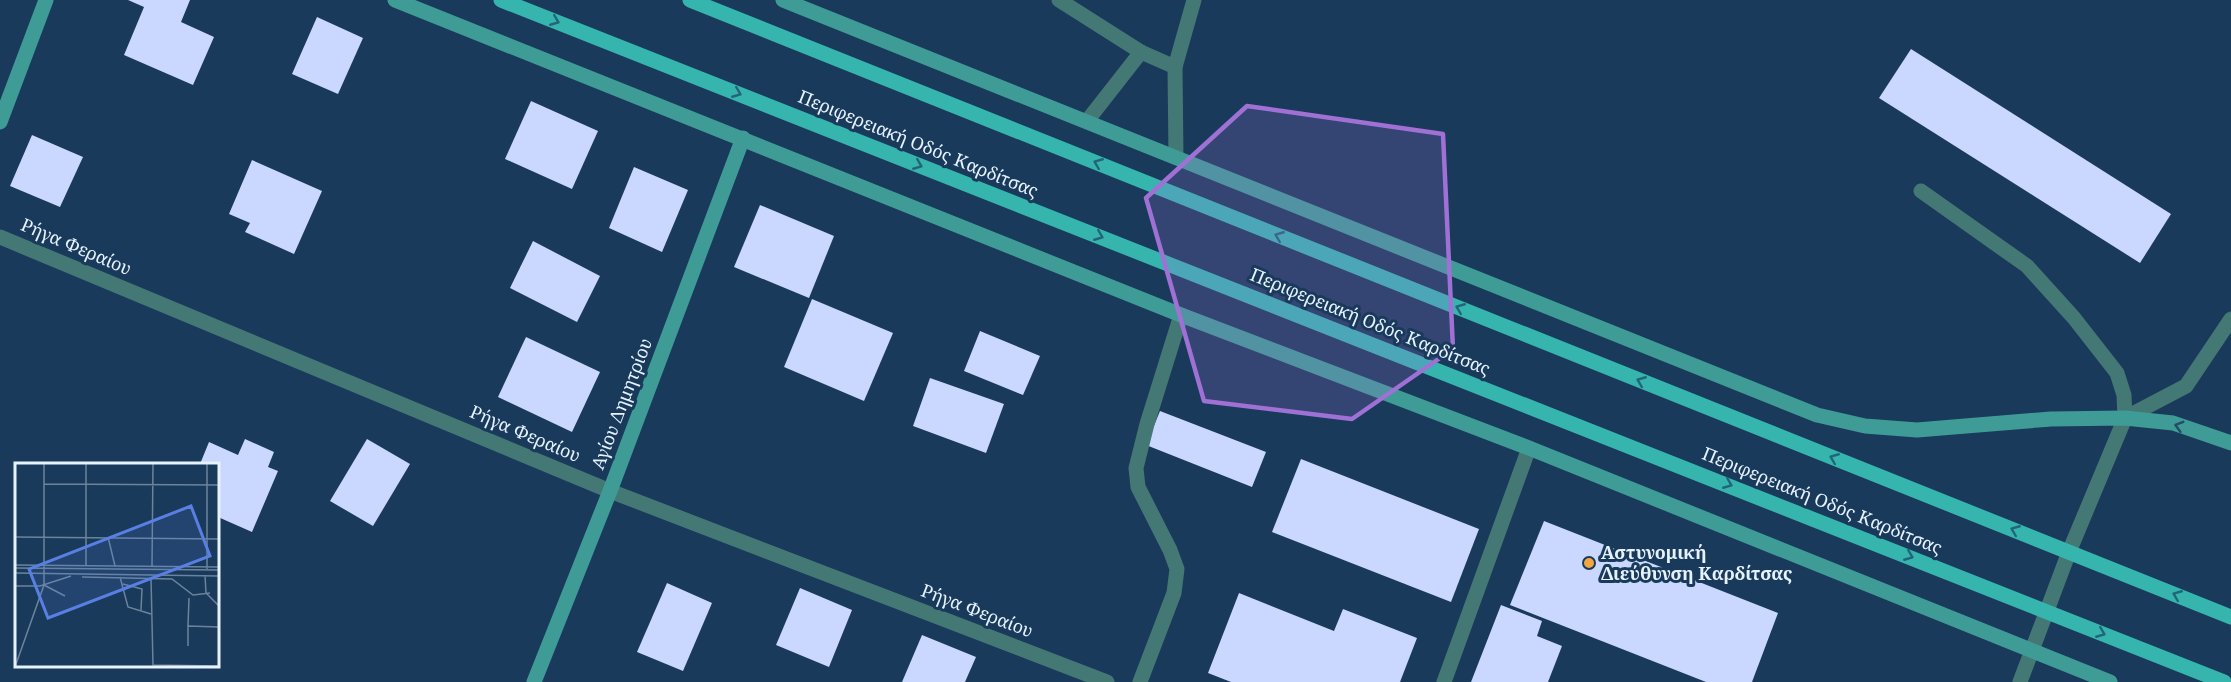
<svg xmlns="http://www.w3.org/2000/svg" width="2231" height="682" font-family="'Noto Serif',serif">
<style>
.building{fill:#cad7fe}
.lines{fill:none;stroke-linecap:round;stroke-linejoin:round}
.lane{stroke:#437875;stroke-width:15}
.street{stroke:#437875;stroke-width:15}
.secondary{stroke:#3f9b96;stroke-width:15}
.primary{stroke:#36b5af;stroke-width:15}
.oneway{stroke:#236578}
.oneway2{stroke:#214d67}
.marked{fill:#a071d5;fill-opacity:0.2;stroke:#a071d5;stroke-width:4.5;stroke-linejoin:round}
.poi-dot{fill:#f1a640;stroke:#193a5b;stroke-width:2}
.labels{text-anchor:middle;stroke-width:6;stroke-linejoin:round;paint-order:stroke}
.street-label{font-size:18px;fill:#e6f2fe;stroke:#193a5b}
.poi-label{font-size:18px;font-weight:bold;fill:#e6f2fe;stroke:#193a5b;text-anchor:start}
.inset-road{fill:none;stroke:#6b849c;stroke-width:1.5}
.view{fill:#597fe3;fill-opacity:0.15;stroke:#597fe3;stroke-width:3}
.inset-edge{fill:none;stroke:#e6f2fe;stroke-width:3}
</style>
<rect width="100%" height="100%" fill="#193a5b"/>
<g class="building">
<path d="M128,0H190L181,22L214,37L193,85L124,55L144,7Z"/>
<path d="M317,17L363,38L338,94L292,74Z"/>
<path d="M1911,49L2171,214L2140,263L1879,98Z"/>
<path d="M531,101L598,131L572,189L505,159Z"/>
<path d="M32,135L83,157L60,207L10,186Z"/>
<path d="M252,160L322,191L294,254L245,232L250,223L229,214Z"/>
<path d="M634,167L688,190L662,252L609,228Z"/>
<path d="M760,205L834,236L809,298L734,267Z"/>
<path d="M533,241L600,276L577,322L510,288Z"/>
<path d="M812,299L893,333L864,401L784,367Z"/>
<path d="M980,331L1040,356L1023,395L964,371Z"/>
<path d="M526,337L600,372L572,432L498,397Z"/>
<path d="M930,378L1004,404L986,453L913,426Z"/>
<path d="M1160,411L1266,452L1252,487L1146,445Z"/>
<path d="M245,439L274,452L268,467L278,471L252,532L218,517V464H200L209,442L238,455Z"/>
<path d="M367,439L410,464L373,526L330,501Z"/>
<path d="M1301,459L1479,529L1451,602L1272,532Z"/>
<path d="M1544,521L1778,613L1752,682H1706L1510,605Z"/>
<path d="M667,583L712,603L683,671L637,652Z"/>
<path d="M800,588L852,610L829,667L776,645Z"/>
<path d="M1239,593L1334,631L1343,609L1417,638L1400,682H1231L1208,673Z"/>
<path d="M1501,605L1542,621L1537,636L1562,646L1548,682H1471Z"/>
<path d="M922,635L976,657L965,682H902Z"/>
</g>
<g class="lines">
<g class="lane">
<path d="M1059,0L1141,52L1175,67"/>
<path d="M1087,121L1141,52"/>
<path d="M1176,157L1175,67L1194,0"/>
<path d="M1921,191L2027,266L2074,318L2117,373L2124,395L2125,418"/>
<path d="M1140,682L1174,593L1177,569L1170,550L1138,487L1136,468L1147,424L1181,315"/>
</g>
<g class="street">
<path d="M0,237L610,491L1107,682"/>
<path d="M1444,682L1529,448"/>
<path d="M2020,682L2069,552L2125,418L2186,386L2231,319"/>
</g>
<g class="secondary">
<path d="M395,0L1181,315L1529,448L2110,682"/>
<path d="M783,0L1817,415L1865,426L1917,430L2051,419L2125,418L2173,423L2231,443"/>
<path d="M0,122L46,0"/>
<path d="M534,682L610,491L743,138"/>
</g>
<g class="primary">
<path d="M501,0L2224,682"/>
<path d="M690,0L2231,617"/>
</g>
</g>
<defs><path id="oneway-chevron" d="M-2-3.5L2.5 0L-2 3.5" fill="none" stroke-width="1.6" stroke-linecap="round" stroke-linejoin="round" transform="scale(1.5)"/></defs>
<g class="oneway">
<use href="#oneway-chevron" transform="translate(555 21) rotate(22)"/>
<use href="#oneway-chevron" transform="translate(737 93) rotate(22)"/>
<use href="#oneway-chevron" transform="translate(1098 163) rotate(-158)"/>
<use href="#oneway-chevron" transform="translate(918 165) rotate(22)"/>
<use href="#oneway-chevron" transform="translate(1099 236) rotate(22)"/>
<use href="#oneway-chevron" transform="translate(1279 236) rotate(-158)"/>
<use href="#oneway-chevron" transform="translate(1460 308) rotate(-158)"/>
<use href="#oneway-chevron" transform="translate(1641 381) rotate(-158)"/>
<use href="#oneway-chevron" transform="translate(1834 458) rotate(-158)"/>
<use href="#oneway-chevron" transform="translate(1728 484) rotate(22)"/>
<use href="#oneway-chevron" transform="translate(2015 530) rotate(-158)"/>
<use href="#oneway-chevron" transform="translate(1909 556) rotate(22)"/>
<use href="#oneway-chevron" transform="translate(2177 595) rotate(-158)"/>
<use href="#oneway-chevron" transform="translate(2101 633) rotate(22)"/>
</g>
<use class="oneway2" href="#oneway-chevron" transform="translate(2179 426) rotate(-164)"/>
<path class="marked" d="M1247,106L1443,134L1453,349L1352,419L1204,401L1146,198Z"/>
<circle class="poi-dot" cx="1589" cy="563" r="6"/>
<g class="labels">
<g class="street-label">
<text transform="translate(918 144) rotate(22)" y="6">Περιφερειακή Οδός Καρδίτσας</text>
<text transform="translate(76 247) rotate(23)" y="6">Ρήγα Φεραίου</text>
<text transform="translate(1370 322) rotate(22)" y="6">Περιφερειακή Οδός Καρδίτσας</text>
<text transform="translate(622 404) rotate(-69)" y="6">Αγίου Δημητρίου</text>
<text transform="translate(525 434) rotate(23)" y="6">Ρήγα Φεραίου</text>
<text transform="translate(1822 501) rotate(22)" y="6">Περιφερειακή Οδός Καρδίτσας</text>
<text transform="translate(977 611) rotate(21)" y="6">Ρήγα Φεραίου</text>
</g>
<g class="poi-label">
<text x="1601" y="559">Αστυνομική<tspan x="1601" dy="21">Διεύθυνση Καρδίτσας</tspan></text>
</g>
</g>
<g transform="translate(15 463)">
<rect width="204" height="204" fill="#193a5b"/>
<path class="inset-road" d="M71,0V103M29,21L204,22M0,74L204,76M93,74L100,103M0,102L204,104M137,104L138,0M0,105L204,107M192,106V0M0,110L204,113M190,112L191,130L204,143M67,114L157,116L178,132L195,130M105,114L113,144L136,151M136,115L138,202L204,203M108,121L127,126L126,147M29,122L50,133M0,123H25L56,113M173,163L174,135M173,183V163L204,164M0,204L29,122V0"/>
<path class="view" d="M176,43L195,93L33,155L14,106Z"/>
<rect width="204" height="204" class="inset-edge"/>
</g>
</svg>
